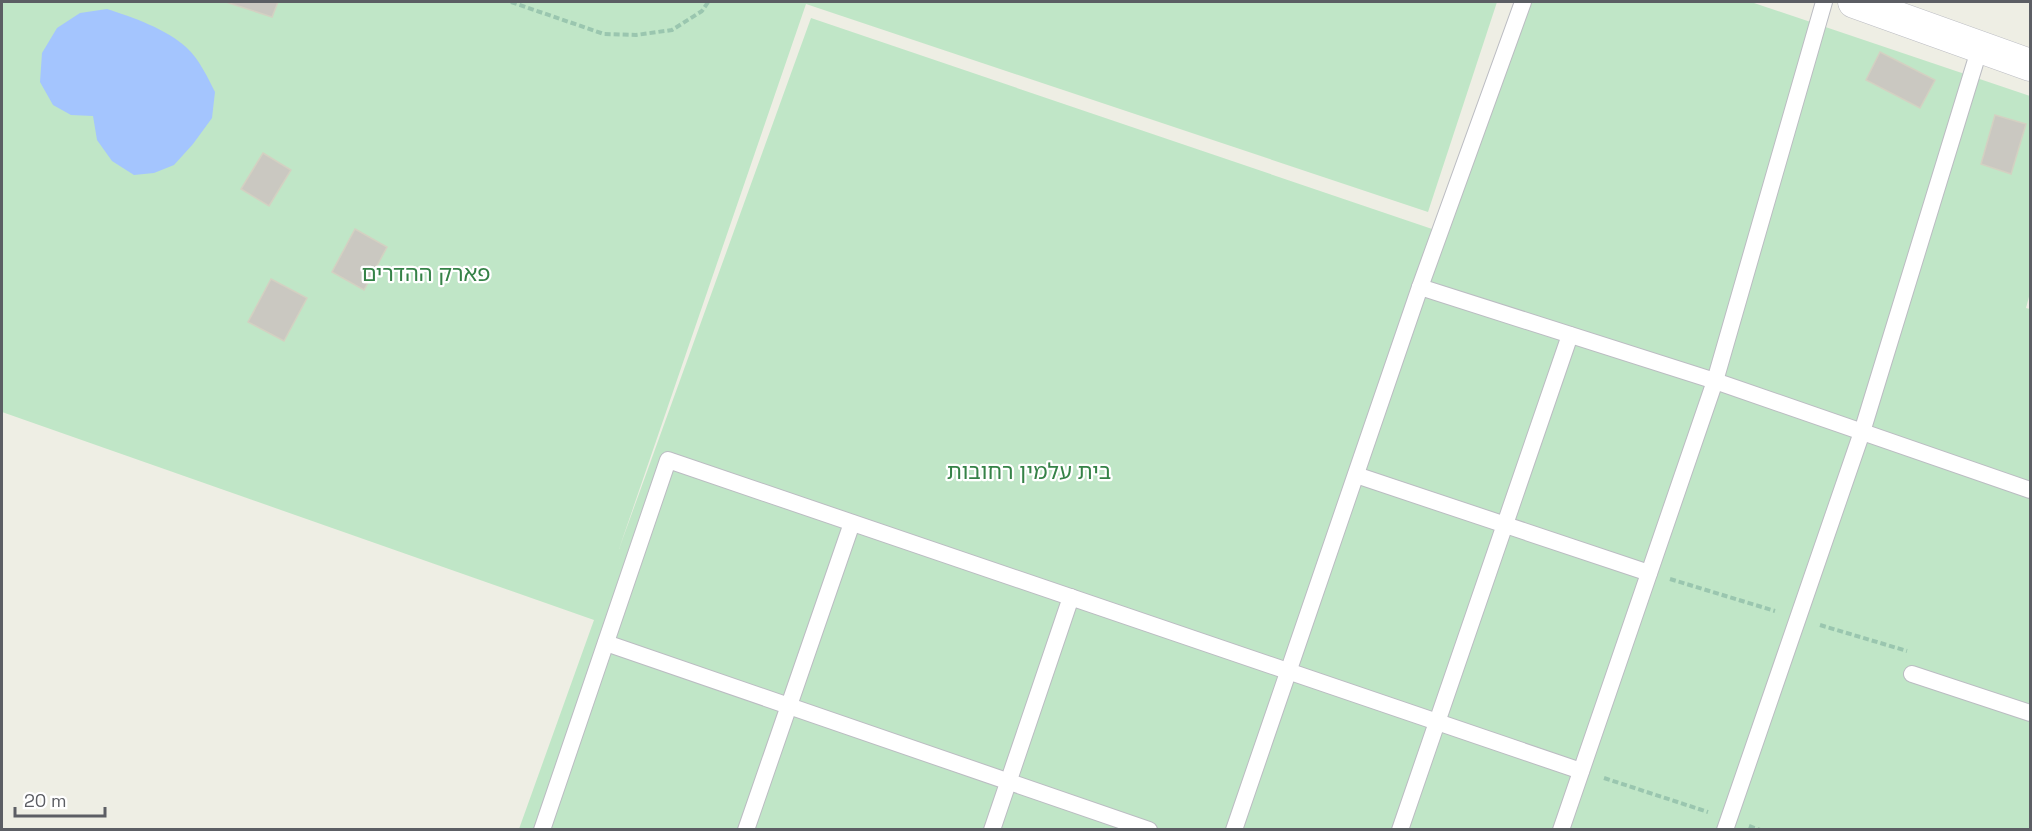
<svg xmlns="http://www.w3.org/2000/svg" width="2032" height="831" font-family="'Space Grotesk','Noto Sans Hebrew',sans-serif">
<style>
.green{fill:#c0e6c7}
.water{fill:#a4c5fe}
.building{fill:#cac8c1;stroke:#d3d1c2;stroke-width:1.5}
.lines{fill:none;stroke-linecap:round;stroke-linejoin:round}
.service-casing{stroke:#bbbcc2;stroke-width:18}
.minor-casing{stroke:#bbbcc2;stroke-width:33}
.path{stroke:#9ac6af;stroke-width:4;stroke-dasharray:6 3;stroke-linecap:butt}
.service{stroke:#fff;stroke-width:16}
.minor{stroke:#fff;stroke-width:32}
.labels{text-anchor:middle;stroke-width:4.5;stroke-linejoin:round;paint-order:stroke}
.park-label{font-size:22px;fill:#358247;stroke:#fff}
</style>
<rect width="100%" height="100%" fill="#eeeee4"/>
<path class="green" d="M2,2H1497L1428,212L806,4L619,549L811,18L1438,231L1515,2H1751L2030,96V293L2026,308L2030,309V829H519L594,620L2,412Z"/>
<path class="water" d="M107,9C132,17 167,29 187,48C199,59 208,78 215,92L212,118L193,144L174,165L154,173L134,175L112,161L97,140L93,116L71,115L53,105L40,82L42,53L57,28L80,13Z"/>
<g class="building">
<path d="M226,2H278L272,17Z"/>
<path d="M1880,52L1935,80L1920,108L1866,80Z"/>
<path d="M1995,115L2026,124L2011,174L1981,164Z"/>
<path d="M263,153L291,170L269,206L241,189Z"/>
<path d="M355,229L387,247L364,290L332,272Z"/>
<path d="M271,279L307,298L284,341L248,322Z"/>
</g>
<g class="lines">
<g class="service-casing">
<g id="service">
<path d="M1420,287L1715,381L2030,490"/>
<path d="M1356,475L1649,573"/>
<path d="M606,643L1149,830"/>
<path d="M1912,674L2030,713"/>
<path d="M542,830L668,460L1581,771"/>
<path d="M746,830L852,523"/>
<path d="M992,830L1071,597"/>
<path d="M1234,830L1420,287L1523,2"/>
<path d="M1400,830L1570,335"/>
<path d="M1561,830L1715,381L1824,2"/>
<path d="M1725,830L1862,432L1980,47"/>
</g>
</g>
<g class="minor-casing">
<path id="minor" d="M1854,2L2030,65"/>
</g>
<g class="path">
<path d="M511,2L604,34L636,35L672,30L702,11L708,2"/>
<path d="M1670,579L1775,611"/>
<path d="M1820,625L1907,651"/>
<path d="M1604,778L1708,812"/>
<path d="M1749,826L1760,830"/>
</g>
<use href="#service" class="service"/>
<use href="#minor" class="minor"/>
</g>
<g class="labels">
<g class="park-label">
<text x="426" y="281">פארק ההדרים</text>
<text x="1029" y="479">בית עלמין רחובות</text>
</g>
</g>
<rect width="2032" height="831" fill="none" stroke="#5c5e64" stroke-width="6"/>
<path d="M15 807v9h90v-9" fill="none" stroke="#5c5e64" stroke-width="3"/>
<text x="24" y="807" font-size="18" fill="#5c5e64" stroke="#ffffff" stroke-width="4.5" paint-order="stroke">20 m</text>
</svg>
